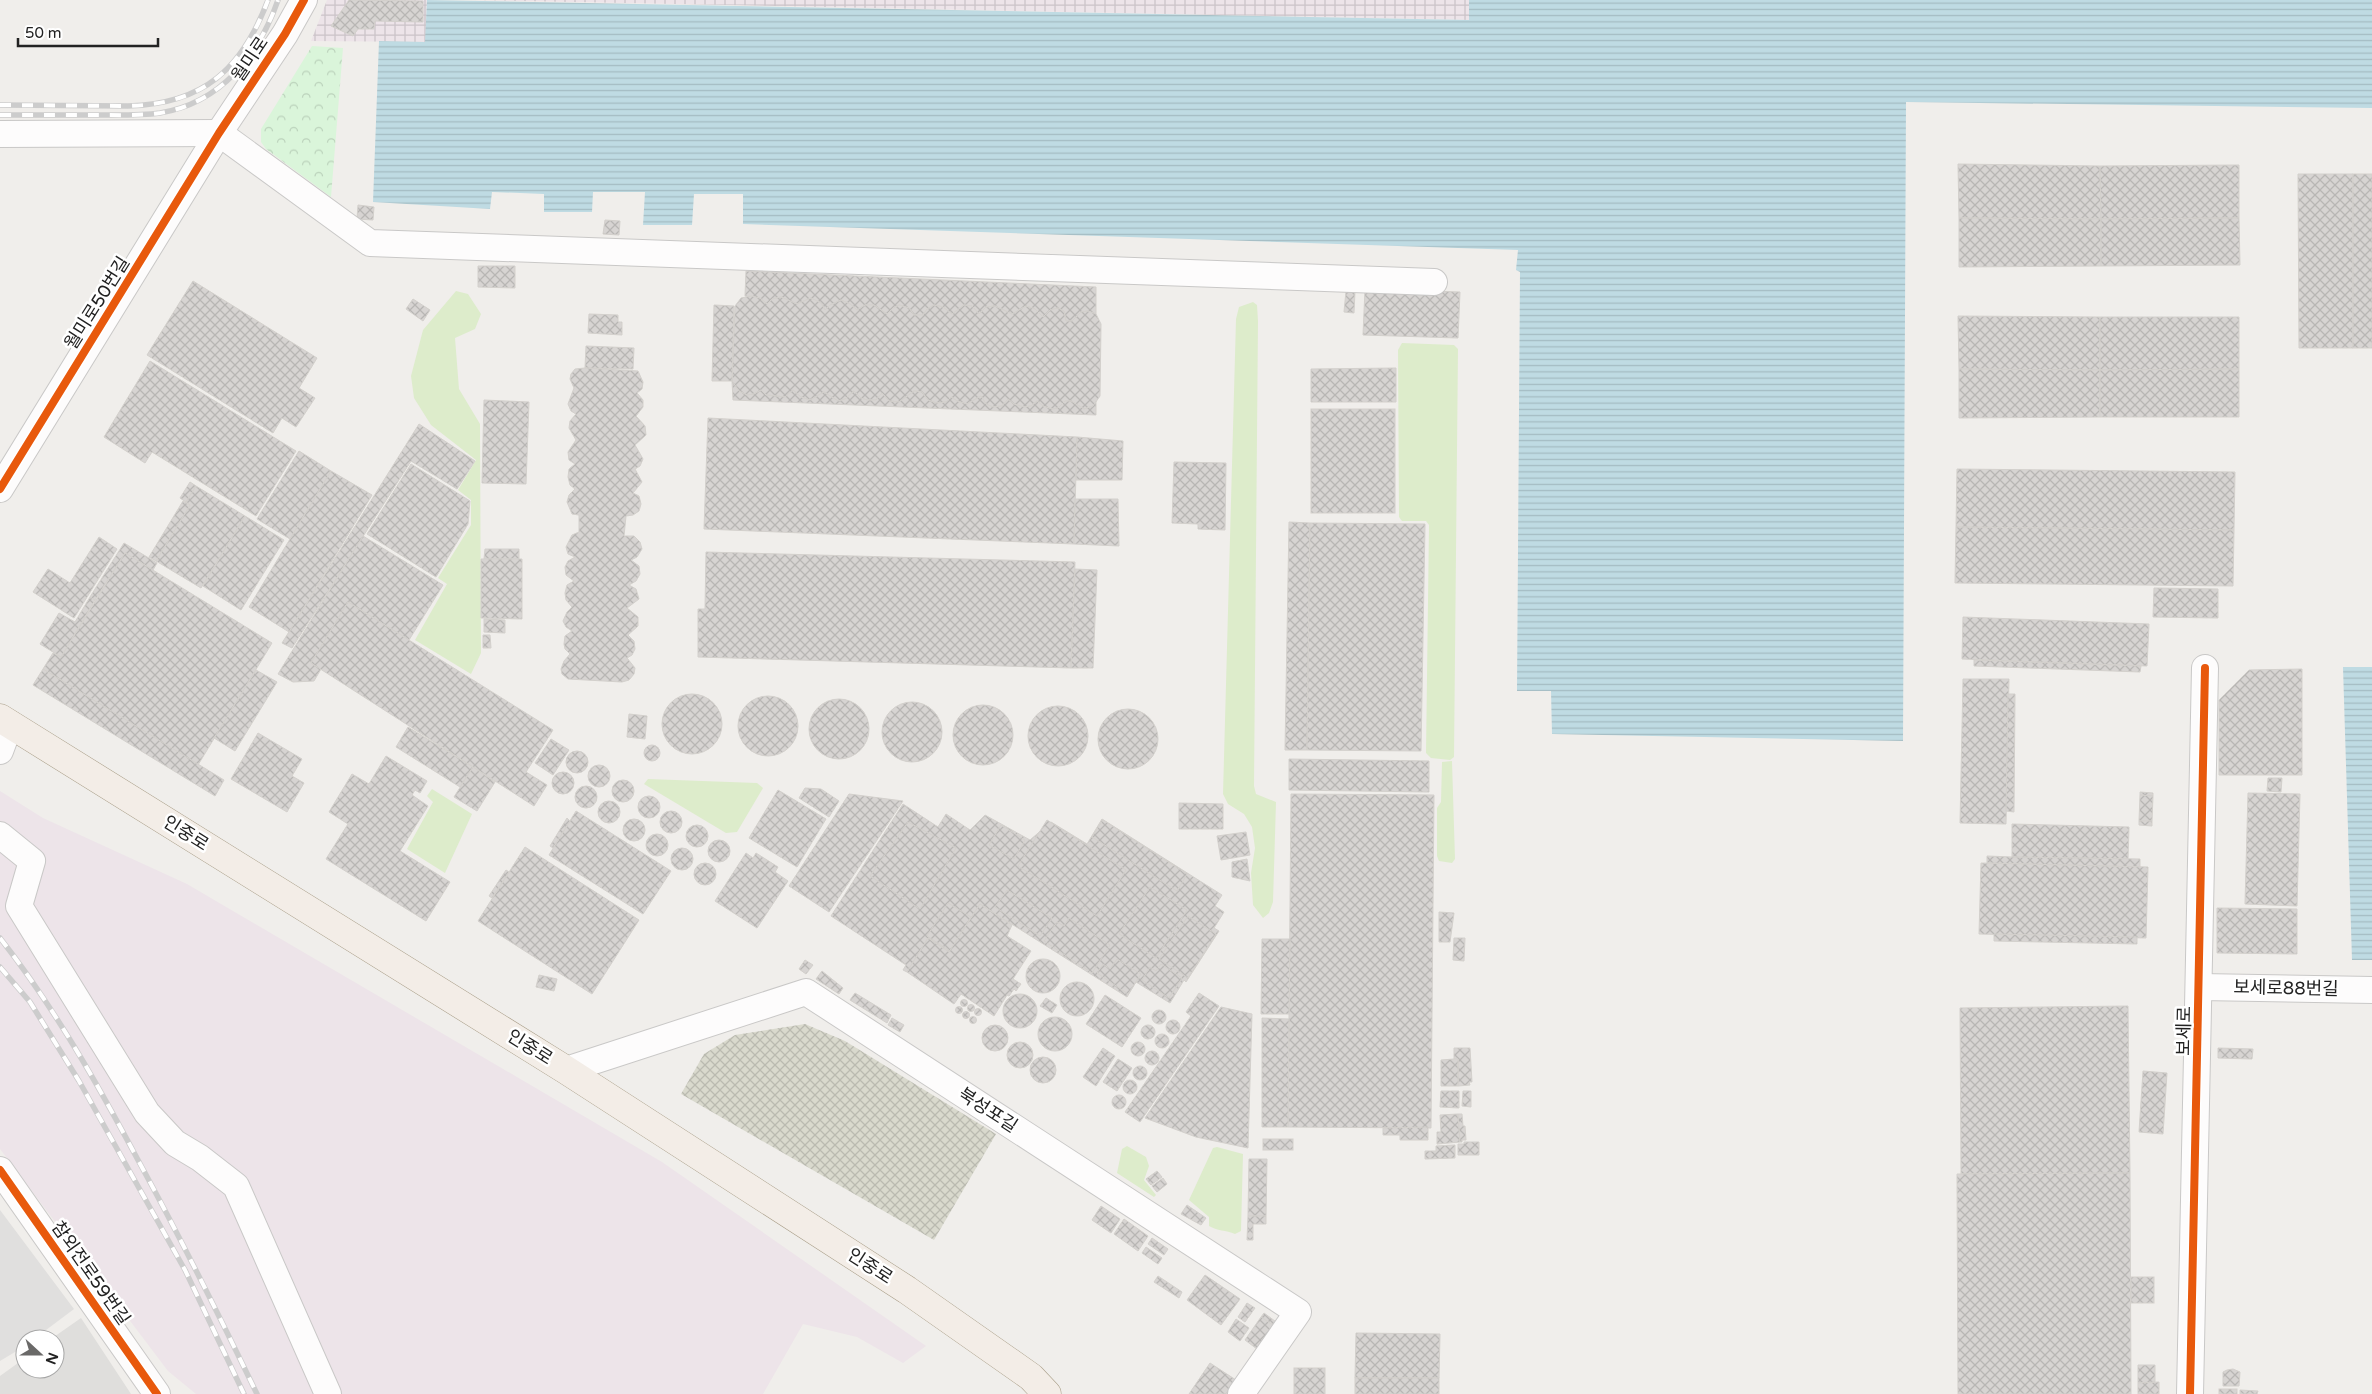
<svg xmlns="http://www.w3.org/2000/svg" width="2372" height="1394" font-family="'Varela Round','Noto Sans KR',sans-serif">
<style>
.residential{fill:#dfdedc}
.industrial{fill:url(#industrial-grid)}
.railway{fill:#ede4e9}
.construction{fill:url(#construction-cross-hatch)}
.grass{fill:#ddeccb}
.park{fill:url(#park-crowns)}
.parking{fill:#e0dfde}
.water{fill:url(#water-rules)}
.building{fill:url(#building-cross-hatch);stroke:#d3d0cc}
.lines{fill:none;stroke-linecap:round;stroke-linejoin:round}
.minor-casing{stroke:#c9c8c7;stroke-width:28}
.major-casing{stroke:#a79c86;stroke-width:29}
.minor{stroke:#fdfcfc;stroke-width:26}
.major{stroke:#f3ede7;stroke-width:28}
.rail-casing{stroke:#ccc;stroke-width:5.5}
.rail{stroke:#fff;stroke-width:4;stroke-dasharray:11;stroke-linecap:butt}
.cycleway-casing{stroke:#fff;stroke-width:11}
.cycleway{stroke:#e8590c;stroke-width:8}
.labels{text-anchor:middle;stroke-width:5;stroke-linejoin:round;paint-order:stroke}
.street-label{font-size:18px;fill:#222;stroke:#fff}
</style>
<defs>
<pattern id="industrial-grid" width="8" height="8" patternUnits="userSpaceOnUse" patternTransform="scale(1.25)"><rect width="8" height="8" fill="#ede4e9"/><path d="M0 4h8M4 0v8" fill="none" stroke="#cbc3c8"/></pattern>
<pattern id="construction-cross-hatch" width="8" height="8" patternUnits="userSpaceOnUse" patternTransform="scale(1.25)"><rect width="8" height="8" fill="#d9d9cd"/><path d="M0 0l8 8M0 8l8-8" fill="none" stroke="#babab0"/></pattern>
<pattern id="park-crowns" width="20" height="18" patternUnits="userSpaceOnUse" patternTransform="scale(1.25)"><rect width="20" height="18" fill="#daf5da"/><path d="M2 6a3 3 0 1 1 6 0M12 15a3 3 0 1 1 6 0" fill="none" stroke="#bbd2bb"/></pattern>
<pattern id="water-rules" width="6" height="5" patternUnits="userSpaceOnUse" patternTransform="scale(1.25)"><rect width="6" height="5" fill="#bfdbe3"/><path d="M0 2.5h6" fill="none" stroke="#a4bcc2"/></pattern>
<pattern id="building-cross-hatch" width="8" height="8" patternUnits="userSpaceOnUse" patternTransform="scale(1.25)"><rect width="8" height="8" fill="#d7d4d2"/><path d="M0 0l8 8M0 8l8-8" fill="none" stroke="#b8b6b4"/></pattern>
</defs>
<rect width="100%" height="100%" fill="#f0eeeb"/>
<path class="residential" d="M81,1318L131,1394H0V1376L25,1358V1369H55V1339H51Z"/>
<g class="industrial">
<path d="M327,0H427L426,42L311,41Z"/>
<path d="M472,0H1469V20Z"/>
</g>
<path class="railway" d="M0,791L43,818L187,884L662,1162L926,1346L903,1363L857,1337L803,1324L763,1394H196L168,1371L0,1149Z"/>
<path class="construction" d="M805,1024L845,1041L996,1134L934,1240L681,1094L704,1054L735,1035Z"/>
<g class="grass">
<path d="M456,291L468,294L481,314L475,329L455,338L459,389L480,424L481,653L471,674L415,640L447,584L438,578L471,525V500L458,490L476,460L431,425L414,398L411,376L423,330Z"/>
<path d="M1253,302L1257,305L1258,321L1254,786L1256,794L1276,802L1273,902L1269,913L1263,918L1253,905L1251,873L1255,848L1252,827L1244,814L1228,804L1223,794L1236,319L1239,307Z"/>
<path d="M1402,343L1454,345L1458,349L1454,757L1450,760L1431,758L1426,753L1429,525L1426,521H1402L1399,517L1398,350Z"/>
<path d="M1452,761L1455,859L1452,863L1439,861L1437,856V808L1441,802L1442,762Z"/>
<path d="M648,779L757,783L763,788L737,832L726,833L644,784Z"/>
<path d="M432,789L472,814L445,873L407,849L433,802L427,796Z"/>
<path d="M1127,1146L1146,1157L1149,1166L1144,1180L1156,1195L1154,1197L1117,1173L1122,1149Z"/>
<path d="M1217,1147L1243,1154L1241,1231L1235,1234C1226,1230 1217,1231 1209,1226V1217L1189,1200L1213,1148Z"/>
</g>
<path class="park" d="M312,46L343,48L331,197L266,149L261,142V129Z"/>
<path class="parking" d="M0,1210L74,1309L34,1339H25V1346L0,1361Z"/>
<g class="water">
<path d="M427,0L1469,20V0H2372V108L1906,102L1903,741L1552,734L1551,691H1517L1520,272L1516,270L1518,250L743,224V194H694L692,225H643L645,192H593L592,212H544V194L492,192L490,209L373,202L379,41L425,42Z"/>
<path d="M2343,667H2372V960H2352Z"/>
</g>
<g class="building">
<path d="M349,0L423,1V22L375,21L374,29H358L353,36L331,26Z"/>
<path d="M1958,164L2100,166L2101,219L1959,218Z"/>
<path d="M2239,165V218L2101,219L2100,166Z"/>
<path d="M2298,174H2353V348H2299Z"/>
<rect x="2353" y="174" width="19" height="174"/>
<path d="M358,205L374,207L373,220L357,219Z"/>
<path d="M1959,218L2101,219V266L1959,267Z"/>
<path d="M2239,218L2240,265L2101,266V219Z"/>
<path d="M605,220L620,221L619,235L603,234Z"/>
<path d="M478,266H515V288L478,287Z"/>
<path d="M746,271L1096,287V314L1088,311L1081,312L1072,321H1066L1064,311L1058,308L1050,310L1043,317L1035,309L1026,306L1012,314L995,306L986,307L979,314L972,306L964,305L952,314L943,307L934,305L927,309L923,315H914L909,308L899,305L893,308L887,314L874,305H865L857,310L850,304L841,300L830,305L825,310L821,303L811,298L797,304L781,297L772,299L767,304L760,298L745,296Z"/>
<path d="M193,281L317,358L299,388L315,398L296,427L282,418L273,433L147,355Z"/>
<path d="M1365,289L1460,292L1458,338L1363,335Z"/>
<path d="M1346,291H1355L1354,313L1344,312Z"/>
<path d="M751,296L760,298L767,304L772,299L781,297L797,304L811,298L821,303L825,310L830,305L841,300L850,304L857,310L865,305H874L887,314L893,308L899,305L909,308L914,315H923L927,309L934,305L943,307L952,314L964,305L972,306L979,314L986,307L995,306L1012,314L1026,306L1035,309L1043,317L1050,310L1058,308L1064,311L1066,321H1072L1081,312L1088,311L1096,314L1101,324L1100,396L1093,406L1084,409L1071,401H1065L1058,408L1052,409L1043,406L1037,401L1031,406L1024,407L1014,404L1008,399L1002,406L993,407L986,404L981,396L967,404L957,401L951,397L946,402L936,403L928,400L922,392L914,391L899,402L889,401L882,393L876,400H867L861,398L854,391L845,399L838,401L824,392L810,400L801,397L793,390L785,397L766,395L761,390L754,394L747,395L739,391L732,381L735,306L741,298Z"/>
<path d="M413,299L430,310L423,321L406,309Z"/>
<path d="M714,305L734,306L732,381H712Z"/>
<path d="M589,314L618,315V322H622V335L588,333Z"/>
<path d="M1958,316L2100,317V370L1959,369Z"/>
<path d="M2100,317H2239V369L2100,370Z"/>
<path d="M586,346L634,348L633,369L585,368Z"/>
<path d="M150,361L296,451L256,516L152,452L145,463L104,437Z"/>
<path d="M585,368L638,371L643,382L642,389L637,393L643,400V407L636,416L645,426L646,435L635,445L643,459L640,466L635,469L642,482L633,493L639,496L641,504L639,511L633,515L626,516L624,536H634L640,542L642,549L637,557L631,560L639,566L640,574L636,581L629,585L636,589L639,599L627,608L638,617V626L628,635L634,641L635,649L632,655L627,658L635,668L634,674L629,680L622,682L568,679L562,674L561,669L564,661L570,654L565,649L564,644L565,636L572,631L566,627L563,621L567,612L572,607L566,600L565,593L567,585L574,581L566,575L565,567L568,561L575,557L568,554L566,547L572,535L579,532V515L572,514L567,502L569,495L575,489L570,485L568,477L569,469L575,464L569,460L568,452L576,440L569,428L570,421L576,414L571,411L568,404L574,388L570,379L571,374L575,369Z"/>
<path d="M1396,368V402H1311V369Z"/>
<path d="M1959,369L2100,370V417L1959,418Z"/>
<path d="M2239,369V417H2100V370Z"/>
<path d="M732,381L739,391L747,395L754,394L761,390L766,395L785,397L793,390L801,397L810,400L824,392L838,401L845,399L854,391L861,398L867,400H876L882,393L889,401L899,402L914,391L922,392L928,400L936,403L946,402L951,397L957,401L967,404L981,396L986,404L993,407L1002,406L1008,399L1014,404L1024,407L1031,406L1037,401L1043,406L1052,409L1058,408L1065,401H1071L1084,409L1093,406L1096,401V415L733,400Z"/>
<path d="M484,400L529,402L526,484L482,483Z"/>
<rect x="1311" y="409" width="84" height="104"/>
<path d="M708,418L1077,437L1074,544L704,529Z"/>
<path d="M419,424L475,461L457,489L411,461L292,648L282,643Z"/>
<path d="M1077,437L1123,441L1122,480H1076Z"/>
<path d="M299,451L331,471L290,539L257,519Z"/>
<path d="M1174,462L1226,463L1225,530L1198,529V524L1172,523Z"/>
<path d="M411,464L470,501L468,524L436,577L367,534Z"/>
<path d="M1957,469L2235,472L2234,530L1956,527Z"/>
<path d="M331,471L372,495L289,632L249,607Z"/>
<path d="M190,482L196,486L186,502L180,498Z"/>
<path d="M196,486L245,516L201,588L156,561L190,505L186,502Z"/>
<path d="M1075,499H1118L1119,546L1074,544Z"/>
<path d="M183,501L190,505L156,561L149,557Z"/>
<path d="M245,516L284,540L241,610L203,586Z"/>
<path d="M1289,522L1310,523L1307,750H1285Z"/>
<path d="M1310,523L1425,524L1421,751L1307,750Z"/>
<path d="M1956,527L2234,530L2233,586L1955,583Z"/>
<path d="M363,536L443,585L409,640L348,602L311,663L321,669L314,681L293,682L278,674Z"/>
<path d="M99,537L117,549L74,618L33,592L48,569L70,583Z"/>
<path d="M124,543L157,563L153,570L125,553L95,600L90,597Z"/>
<path d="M485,549H519V559H484Z"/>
<path d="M706,552L1075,562L1071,668L698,657V609H705Z"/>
<path d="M125,553L272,643L198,765L43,669L53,653L61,657Z"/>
<path d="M481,559H522V619L481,618Z"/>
<path d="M1075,569L1097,570L1093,668H1071Z"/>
<path d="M2154,588L2218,589V618L2153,617Z"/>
<path d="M90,597L95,600L61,657L40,644L59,613L75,622Z"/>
<path d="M348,602L553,730L526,772L547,785L534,806L311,663Z"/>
<path d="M1963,617L2149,624L2147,666L1962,659Z"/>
<path d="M484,619L505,620V633L484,632Z"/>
<path d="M483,635H490L491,648H483Z"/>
<path d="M1974,660L2141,666L2140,672L1974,666Z"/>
<path d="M43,669L224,780L215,796L33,685Z"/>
<path d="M2302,669V775H2219V700L2249,670Z"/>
<path d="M256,670L277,682L235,751L214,738Z"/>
<path d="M1963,679H2009L2006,824L1960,823Z"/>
<circle cx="692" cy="724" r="30"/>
<path d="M2008,694H2015L2014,812L2006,811Z"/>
<circle cx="768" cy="726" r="30"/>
<circle cx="839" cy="729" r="30"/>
<circle cx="912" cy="732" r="30"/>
<circle cx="983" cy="735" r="30"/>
<circle cx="1058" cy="736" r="30"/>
<circle cx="1128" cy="739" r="30"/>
<path d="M629,714L647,716L645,739L627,737Z"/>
<path d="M408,727L473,767L460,787L396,747Z"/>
<path d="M258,733L302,759L292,776L304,783L287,812L231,779Z"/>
<path d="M551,739L569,750L553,775L535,763Z"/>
<circle cx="652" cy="753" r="8"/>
<circle cx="577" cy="762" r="11"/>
<path d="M386,756L427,781L420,793L415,790L412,795L428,806L400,851L450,882L426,921L326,859L348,824L329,812L352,774L369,784Z"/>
<path d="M1289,759L1429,761V792L1289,790Z"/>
<circle cx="599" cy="776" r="11"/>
<path d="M473,767L495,782L477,811L454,797Z"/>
<circle cx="563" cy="783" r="11"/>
<path d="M2268,778H2282L2281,792L2267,791Z"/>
<circle cx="623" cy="791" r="11"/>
<circle cx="586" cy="797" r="11"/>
<path d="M805,788L821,789L839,801L829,817L799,798Z"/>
<path d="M778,790L826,819L797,867L749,838Z"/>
<path d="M2140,792L2153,793V796L2140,795Z"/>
<path d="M2248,793L2300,794L2297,906L2245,904Z"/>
<path d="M849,794L903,801L829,912L789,886Z"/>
<path d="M1291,794L1434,795L1431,1128L1288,1127Z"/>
<path d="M2140,795L2153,796L2152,821H2139Z"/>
<circle cx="649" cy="807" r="11"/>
<circle cx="609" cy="812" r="11"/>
<path d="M1179,803L1223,804V829H1179Z"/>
<path d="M903,804L938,827L946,814L970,830L985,815L1030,840L1051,822L1087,844L1102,819L1222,895L1215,906L1224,912L1214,928L1219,931L1186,982L1184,980L1170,1003L1136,982L1127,997L980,904L949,952L928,938L907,972L903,970L906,965L831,916Z"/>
<circle cx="671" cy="822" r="11"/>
<path d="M576,811L671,871L643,914L549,855Z"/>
<path d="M567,818L570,821L553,848L550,846Z"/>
<circle cx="634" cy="830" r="11"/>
<path d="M1047,820L1126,870L1097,916L1018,866Z"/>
<path d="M1103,820L1187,874L1177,891L1092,837Z"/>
<path d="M2139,821H2152V826L2139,825Z"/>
<path d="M908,822L956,848L920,909L870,876Z"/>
<path d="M2012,824L2129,827L2128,859L2012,857Z"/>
<circle cx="697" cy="836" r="11"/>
<path d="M1001,825L1025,840L1014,859L989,845Z"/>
<path d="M1246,832L1250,855L1221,860L1217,836Z"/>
<circle cx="657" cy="845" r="11"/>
<circle cx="719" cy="851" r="11"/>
<path d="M525,847L639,920L592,994L478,921Z"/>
<circle cx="682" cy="859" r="11"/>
<path d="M746,853L753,858L756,853L778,867L775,872L788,881L757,928L715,901Z"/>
<path d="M1987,856L2012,857L2140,859V867L1987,863Z"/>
<path d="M1247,859L1250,881L1232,877V862Z"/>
<circle cx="705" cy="874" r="11"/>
<path d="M1981,863L2148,867L2146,938L1979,934Z"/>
<path d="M506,870L509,872L492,898L489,896Z"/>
<path d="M1150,887L1187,910L1156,958L1119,934Z"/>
<path d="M1007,890L1052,918L1040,936L995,907Z"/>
<path d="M948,903L971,917L950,951L927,936Z"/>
<path d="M980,904L1012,925L1007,936L1031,951L1013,979L1021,984L1016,991L1014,989L1009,996L1007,995L994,1016L961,994L954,1004L907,972L928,938L949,952Z"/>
<path d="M2217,908L2297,909V954L2217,953Z"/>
<path d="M1439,912L1454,913L1450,942H1439Z"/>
<path d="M1188,916L1216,934L1188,978L1159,959Z"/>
<path d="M1069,918L1110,945L1092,973L1044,941L1057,922L1064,926Z"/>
<path d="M1994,934L2137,937V944L1994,941Z"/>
<path d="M1454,938H1465L1464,961L1453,960Z"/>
<path d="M1262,939H1290L1289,1014H1261Z"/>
<circle cx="1043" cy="976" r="17"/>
<path d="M1117,959L1141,974L1128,994L1097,973L1103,964L1110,969Z"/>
<path d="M805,960L813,965L806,974L799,969Z"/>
<path d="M1161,964L1182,978L1169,998L1142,980L1150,967L1156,971Z"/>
<path d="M822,971L843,988L839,994L816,979Z"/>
<path d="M539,975L557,979L554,991L536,987Z"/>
<circle cx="1077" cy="999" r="17"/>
<path d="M855,993L891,1015L887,1023L850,1000Z"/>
<path d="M1199,993L1219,1006L1140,1122L1125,1112L1191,1016L1186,1012Z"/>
<circle cx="1020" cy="1011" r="17"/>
<path d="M1105,995L1141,1018L1122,1047L1086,1024Z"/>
<path d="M1046,998L1057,1005L1052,1013L1040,1006Z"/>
<circle cx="964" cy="1003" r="3.5"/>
<circle cx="971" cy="1008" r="3.5"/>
<path d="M2128,1006L2130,1173L1961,1174L1960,1008Z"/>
<circle cx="959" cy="1010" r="3.5"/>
<path d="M1221,1007L1252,1014L1248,1148L1196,1137L1145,1118Z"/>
<circle cx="978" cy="1012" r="3.5"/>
<circle cx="1159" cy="1017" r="7"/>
<circle cx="966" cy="1015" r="3.5"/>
<circle cx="973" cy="1020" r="3.5"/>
<circle cx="1055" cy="1034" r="17"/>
<path d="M892,1018L904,1025L900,1032L888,1025Z"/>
<path d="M1262,1018L1289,1019L1288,1127H1262Z"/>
<circle cx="1173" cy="1027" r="7"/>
<circle cx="995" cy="1038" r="13"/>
<circle cx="1148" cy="1032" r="7"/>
<circle cx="1162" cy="1041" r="7"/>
<circle cx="1020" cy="1055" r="13"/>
<circle cx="1138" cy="1049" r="7"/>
<path d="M1103,1048L1115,1056L1096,1086L1083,1077Z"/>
<path d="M1454,1048H1470L1472,1082H1469L1470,1085L1458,1086V1059H1454Z"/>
<path d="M2218,1048L2253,1049L2252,1059L2218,1058Z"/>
<circle cx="1152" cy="1058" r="7"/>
<circle cx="1043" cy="1070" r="13"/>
<path d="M1118,1059L1132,1068L1117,1091L1103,1082Z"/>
<path d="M1454,1059H1458V1086H1441V1060Z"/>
<circle cx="1140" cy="1073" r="7"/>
<path d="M2143,1071L2167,1073L2163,1134L2139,1132Z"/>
<circle cx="1130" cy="1087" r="7"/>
<path d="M1441,1091H1459V1108L1440,1107Z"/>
<path d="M1463,1091H1471V1107L1462,1106Z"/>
<circle cx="1119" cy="1102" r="7"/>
<path d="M1458,1114L1460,1142L1437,1144V1132H1441L1440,1115Z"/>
<path d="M1458,1114H1462L1463,1126H1465L1466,1140H1462V1142H1460Z"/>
<path d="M1428,1127V1140H1400V1135H1383V1128Z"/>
<rect x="1263" y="1139" width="30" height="11"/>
<path d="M1464,1142H1479V1155H1458V1144H1464Z"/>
<path d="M1455,1145V1158L1425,1159V1151H1436V1146Z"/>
<path d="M1249,1159H1267L1266,1216H1248Z"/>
<path d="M1157,1171L1162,1177L1151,1185L1146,1179Z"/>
<path d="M2130,1173L2131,1394H1958L1957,1174Z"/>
<path d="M1163,1178L1167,1184L1157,1192L1152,1186Z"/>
<path d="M1187,1205L1206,1218L1201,1225L1181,1214Z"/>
<path d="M1101,1206L1120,1219L1111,1233L1092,1220Z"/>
<path d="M1248,1216H1266V1224H1253V1240H1247Z"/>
<path d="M1124,1219L1148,1236L1138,1251L1114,1234Z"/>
<path d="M1152,1238L1168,1249L1164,1255L1148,1244Z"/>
<path d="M1146,1247L1162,1258L1158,1264L1142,1253Z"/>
<path d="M1205,1275L1240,1299L1221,1325L1187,1300Z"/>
<path d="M1158,1276L1182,1292L1179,1298L1154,1282Z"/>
<rect x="2131" y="1277" width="23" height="26"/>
<path d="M1247,1303L1255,1308L1245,1322L1238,1317Z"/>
<path d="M1264,1313L1279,1324L1277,1328L1261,1317Z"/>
<path d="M1261,1317L1277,1328L1261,1352L1245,1340Z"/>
<path d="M1236,1319L1249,1328L1240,1341L1228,1332Z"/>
<path d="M1356,1333L1440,1334L1439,1378H1355Z"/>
<path d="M1210,1363L1236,1380L1226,1394H1189Z"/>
<path d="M2138,1365H2155V1382L2138,1383Z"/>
<rect x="1294" y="1368" width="31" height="26"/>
<path d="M2233,1369L2240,1372L2239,1386H2223V1372L2227,1370Z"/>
<rect x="1355" y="1378" width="84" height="16"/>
<path d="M2159,1382V1394H2138V1383Z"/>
<rect x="2219" y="1389" width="18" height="5"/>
<path d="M2240,1390L2258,1391L2257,1394H2240Z"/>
</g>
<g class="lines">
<g class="minor-casing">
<g id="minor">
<path d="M219,133L370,243L1434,282"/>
<path d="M0,134L219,133"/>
<path d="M0,489L219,133L285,34L304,0"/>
<path d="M0,751L10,724"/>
<path d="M0,835L32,861L19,906L147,1113L175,1143L200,1158L236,1186L328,1394"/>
<path d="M2200,987L2372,990"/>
<path d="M566,1070L806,992L1298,1312L1241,1394"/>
<path d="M0,1170L157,1394"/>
<path d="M2190,1394L2205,668"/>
</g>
</g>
<g class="major-casing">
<path id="major" d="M0,718L566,1070L907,1290L1031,1377L1047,1394"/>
</g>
<use href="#minor" class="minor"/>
<use href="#major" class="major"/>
<g class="rail-casing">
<g id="rail">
<path d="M0,105L128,106C204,104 242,69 268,0"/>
<path d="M0,115C31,115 61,115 92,115C114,115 138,116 160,113C221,103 259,55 278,0"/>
<path d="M0,938C54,1007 97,1083 138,1160C180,1237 219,1315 257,1394"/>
<path d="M0,967L30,1002L79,1081L185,1270L244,1394"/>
</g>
</g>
<use href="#rail" class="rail"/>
<g class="cycleway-casing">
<g id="cycleway">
<path d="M0,489L219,133L285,34L304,0"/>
<path d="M0,1170L157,1394"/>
<path d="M2190,1394L2205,668"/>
</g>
</g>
<use href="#cycleway" class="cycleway"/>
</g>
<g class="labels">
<g class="street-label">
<text transform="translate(250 59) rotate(-56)" y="6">월미로</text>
<text transform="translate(97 303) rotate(-58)" y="6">월미로50번길</text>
<text transform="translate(186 833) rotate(32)" y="6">인중로</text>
<text transform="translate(2286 988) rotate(1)" y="6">보세로88번길</text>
<text transform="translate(2184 1031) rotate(-89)" y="6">보세로</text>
<text transform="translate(530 1047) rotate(32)" y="6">인중로</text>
<text transform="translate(988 1110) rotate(33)" y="6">북성포길</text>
<text transform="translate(870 1266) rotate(33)" y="6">인중로</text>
<text transform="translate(91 1273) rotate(55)" y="6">참외전로59번길</text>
</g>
</g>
<g transform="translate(40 1354) rotate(111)"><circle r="24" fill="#ffffff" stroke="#a7a7a7"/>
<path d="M0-4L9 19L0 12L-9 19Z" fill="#6a6968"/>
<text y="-8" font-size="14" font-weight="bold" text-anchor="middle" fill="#222222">N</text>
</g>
<path d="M18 38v8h140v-8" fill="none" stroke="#222222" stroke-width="2.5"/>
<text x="25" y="38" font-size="15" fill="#222222" stroke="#ffffff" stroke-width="4" paint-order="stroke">50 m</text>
</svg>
